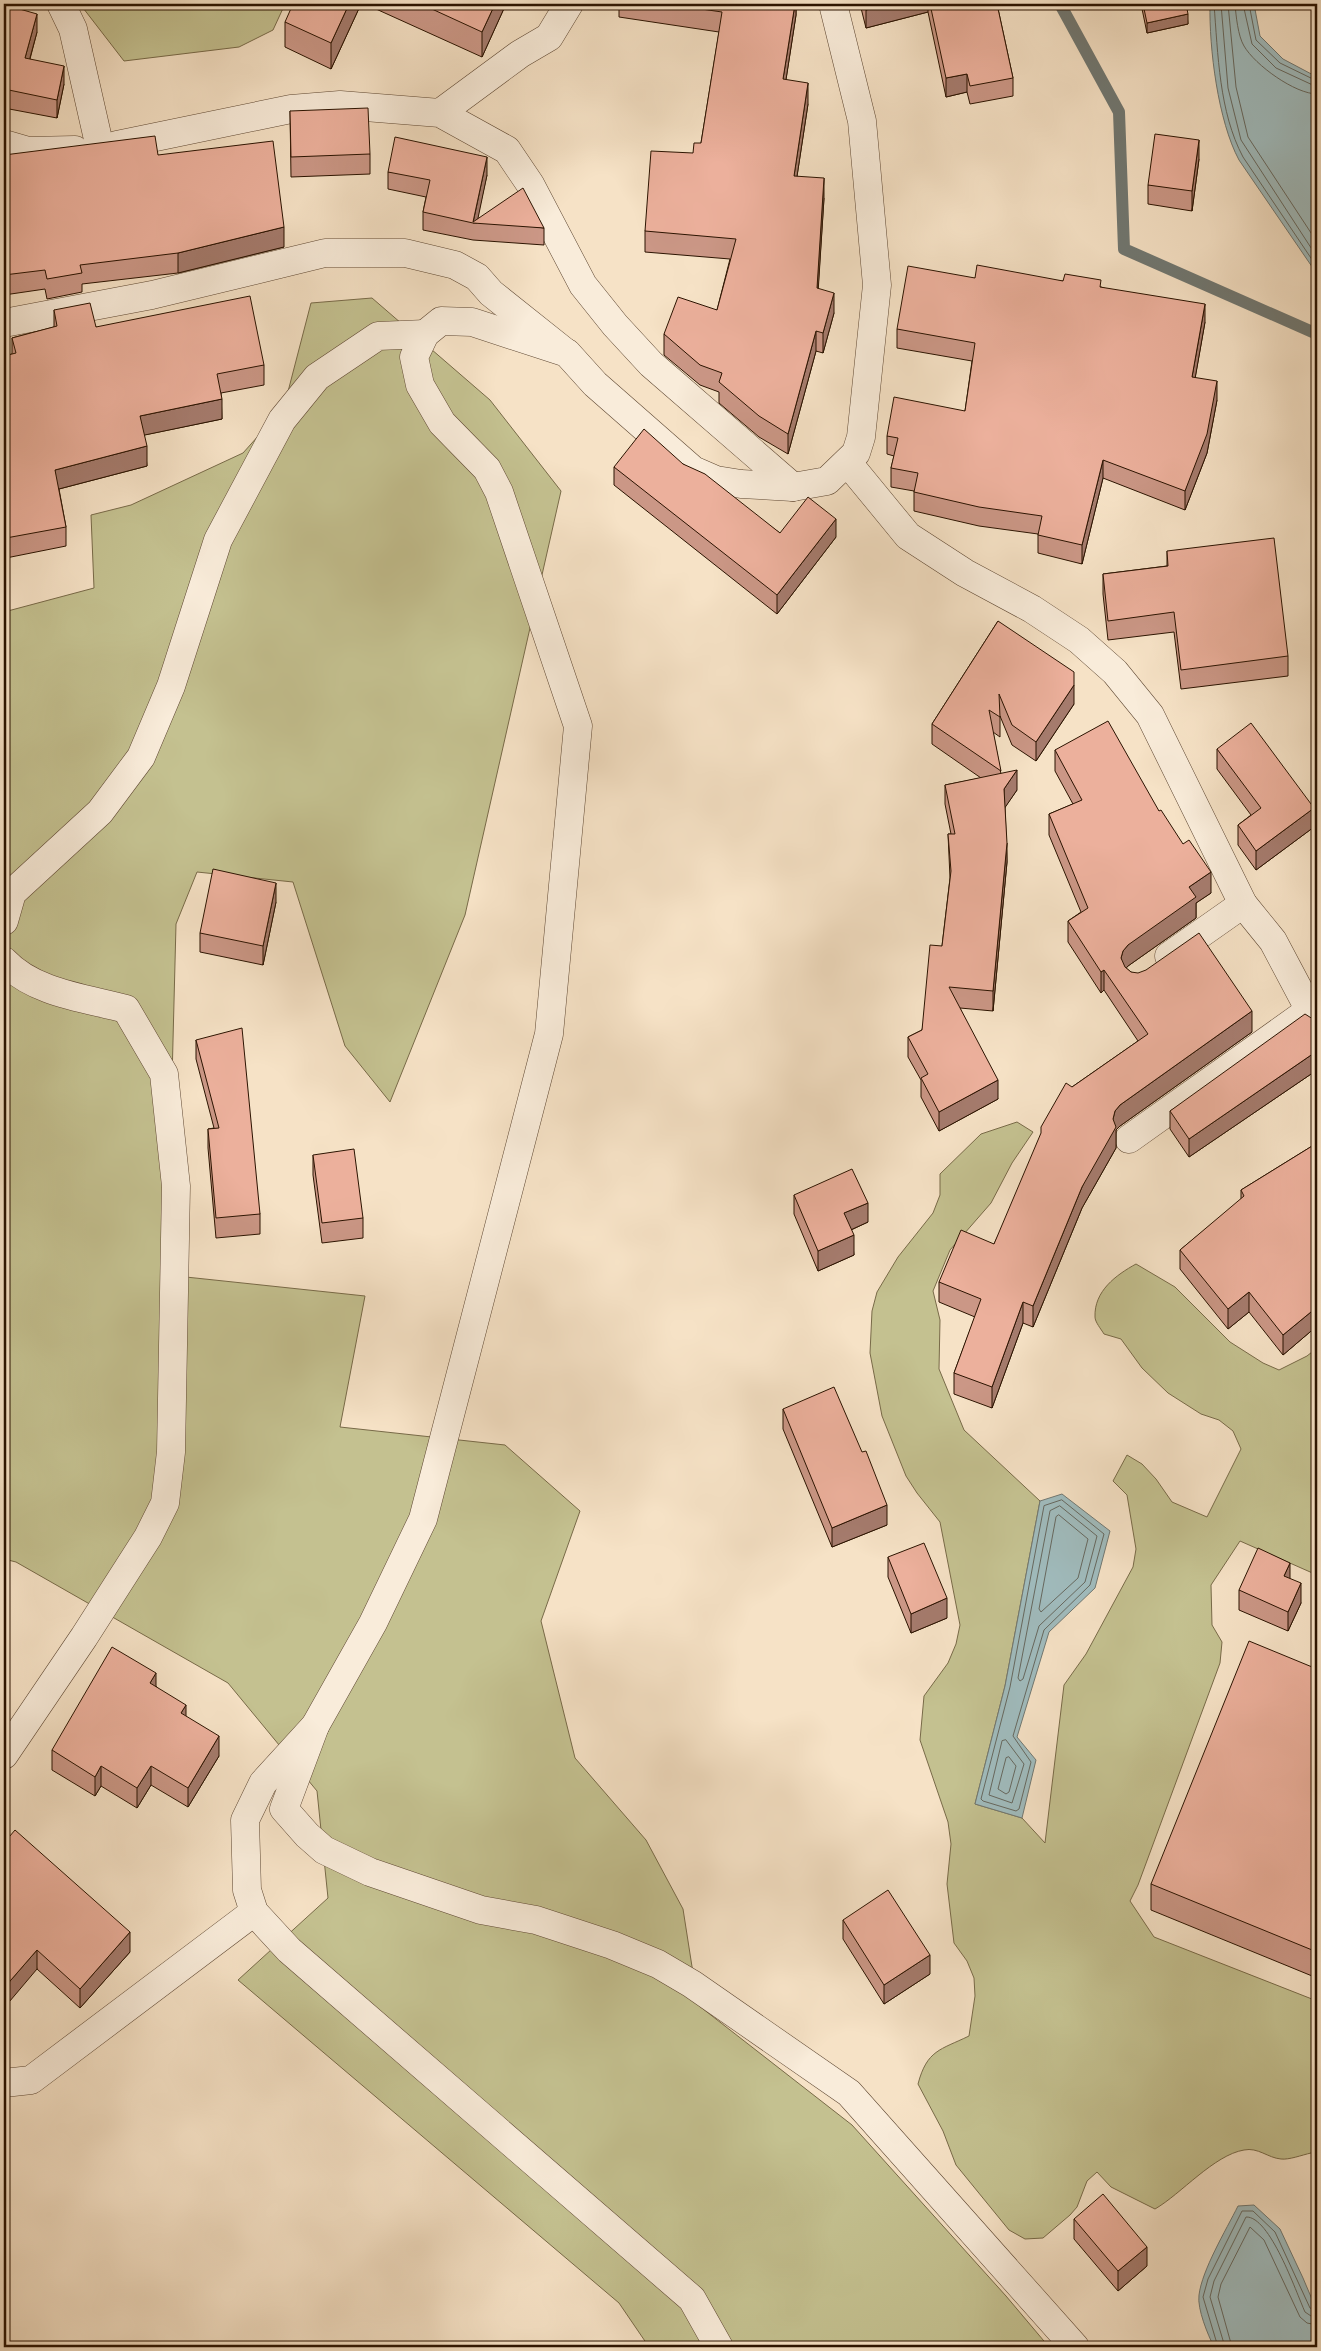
<svg xmlns="http://www.w3.org/2000/svg" width="1321" height="2351" font-family="'Gentium Book Plus',serif">
<style>
.green{fill:#c4c190;stroke:#786a48}
.water{fill:#a0bcbe;stroke:#717872}
.lines{fill:none;stroke-linecap:round;stroke-linejoin:round}
.shore{stroke:#66685f;stroke-width:1}
.stream{stroke:#717872;stroke-width:12}
.minor-casing{stroke:#5e4732;stroke-width:29}
.tertiary-casing{stroke:#5e4732;stroke-width:29}
.minor{stroke:#f9ecda;stroke-width:28}
.tertiary{stroke:#f9ecda;stroke-width:28}
.wall{fill:#cb9786;stroke:#2b1300}
.shaded-wall{fill:#a57b6d;stroke:#2b1300}
.building{fill:#ecb09c;stroke:#2b1300}
</style>
<rect width="100%" height="100%" fill="#f6e2c6"/>
<filter id="stains"><feTurbulence type="fractalNoise" baseFrequency=".004" numOctaves="4"/><feColorMatrix values="0 0 0 0 .2 0 0 0 0 .09 0 0 0 0 .02 0 0 0 .5 -.17"/></filter>
<radialGradient id="worn" r=".72"><stop offset=".6" stop-color="#630" stop-opacity="0"/><stop offset="1" stop-color="#630" stop-opacity=".3"/></radialGradient>
<g class="green">
<path d="M80,4H285L273,30L239,47L124,61Z"/>
<path d="M372,298L490,400L561,491L465,915L390,1102L345,1046L293,882L197,872L176,924L167,1275L365,1296L340,1427L505,1445L580,1511L541,1621L575,1758L646,1840L683,1909L698,2005L852,2125L1006,2296L1049,2347H649L619,2303L238,1980L328,1898L317,1791L228,1683L16,1562L4,1559V612L94,588L91,515L131,505L243,453L284,407L311,303Z"/>
<path d="M1017,1122L1033,1132L1012,1163L991,1203L950,1250L933,1291L940,1320L939,1369L964,1430L1040,1501L1005,1686L975,1804L1022,1818L1045,1843L1064,1685L1086,1654L1133,1567L1136,1549L1127,1495L1113,1481L1127,1455L1142,1464L1156,1479L1172,1502L1207,1517L1241,1449L1233,1431L1219,1420L1201,1414L1168,1393L1142,1368L1121,1339L1104,1334C1101,1329 1095,1322 1095,1317C1094,1291 1116,1275 1136,1264L1175,1287L1230,1342L1263,1363L1279,1370L1307,1356L1317,1348V1575L1240,1541L1211,1585L1212,1625L1222,1642L1220,1663L1138,1885L1130,1901L1154,1937L1317,2001V2144L1311,2153C1302,2155 1289,2160 1281,2159C1268,2158 1258,2147 1244,2150C1214,2155 1181,2194 1155,2209L1111,2187L1097,2172L1087,2181L1077,2207L1070,2215L1043,2238L1025,2239L1009,2230L956,2165L943,2131L918,2084C927,2050 940,2050 969,2036L975,1996L974,1978L967,1961L954,1943L947,1884L951,1844L948,1822L920,1740L924,1696L948,1663L956,1644L960,1625L940,1522L917,1493L906,1476L882,1416L870,1353L872,1311L877,1292L898,1257L933,1213L940,1195V1174L981,1134Z"/>
</g>
<g class="water">
<path d="M1210,4H1254L1260,36L1283,59L1317,77V274L1239,160C1218,121 1209,48 1210,4Z"/>
<path d="M1062,1494L1110,1531L1095,1588L1049,1632L1017,1737L1036,1760L1022,1818L975,1804L1005,1686L1040,1501Z"/>
<path d="M1254,2205L1280,2229L1303,2278L1317,2311V2347H1214C1208,2335 1197,2309 1199,2295C1202,2270 1226,2230 1238,2206Z"/>
</g>
<g class="lines">
<g class="shore">
<path d="M1214,4C1218,54 1219,112 1243,157L1317,267"/>
<path d="M1221,4L1228,88L1241,140L1317,257"/>
<path d="M1228,4L1236,87L1248,137L1317,242"/>
<path d="M1235,4C1236,16 1238,36 1244,46C1255,65 1295,94 1317,94"/>
<path d="M1243,4L1252,44L1276,68L1317,87"/>
<path d="M1249,4L1256,40L1280,63L1317,81"/>
<path d="M1062,1500L1104,1534L1090,1585L1044,1630L1013,1736L1031,1762L1019,1809L1016,1811L983,1801L981,1799L1010,1687L1044,1506Z"/>
<path d="M1060,1506L1097,1536L1085,1582L1039,1626L1023,1679L1020,1681L1018,1678L1050,1511Z"/>
<path d="M1059,1515L1088,1539L1078,1578L1041,1612L1039,1609L1056,1517Z"/>
<path d="M1006,1740L1024,1764L1012,1803L989,1795L1002,1741Z"/>
<path d="M1009,1757L1016,1766L1009,1792L1006,1794L998,1789L1006,1758Z"/>
<path d="M1218,2347L1203,2297L1208,2279L1242,2211H1253L1275,2232L1310,2308L1317,2311"/>
<path d="M1225,2347L1210,2297L1214,2281L1246,2217C1270,2216 1296,2292 1305,2312L1311,2316L1317,2318"/>
<path d="M1232,2347L1218,2297L1221,2284L1250,2227L1264,2240L1300,2317L1307,2323L1317,2325"/>
</g>
<path class="stream" d="M1060,4L1119,112L1124,249L1317,334"/>
<g class="minor-casing">
<g id="minor">
<path d="M61,4L73,29L100,148"/>
<path d="M440,113L520,54L549,37L569,4"/>
<path d="M4,144L28,151L75,150"/>
<path d="M117,145L291,109L340,105L440,113L507,150L530,184L583,285L615,325L651,364L793,487"/>
<path d="M4,323L152,295L325,253H405L455,265L477,277L491,293L565,352"/>
<path d="M4,921L12,893L100,812L141,757L171,686L218,540L282,420L317,377L378,336L425,334"/>
<path d="M1169,956L1243,904"/>
<path d="M4,961C34,993 85,998 126,1009L164,1074L176,1186L171,1452L165,1503L148,1537L84,1637L4,1755"/>
<path d="M1129,1139L1310,1010"/>
<path d="M315,1726L284,1809L307,1835L324,1850L370,1872L481,1910L536,1920L612,1945L658,1964L692,1984L849,2093L1075,2347"/>
<path d="M4,2083L31,2080L254,1912"/>
</g>
</g>
<g class="tertiary-casing">
<g id="tertiary">
<path d="M848,463L908,536L965,573L1032,609L1079,640L1115,672L1150,715L1243,904L1273,941L1317,1024"/>
<path d="M719,2347L692,2299L289,1950L254,1912L247,1890L245,1820L263,1783L315,1726L373,1623L423,1519L549,1034L578,726L499,492L487,469L442,423L420,385L414,357L425,334L441,321L472,322L567,353L595,384L693,470L716,480L741,484L793,487L827,481L856,453L861,437L877,285L862,121L833,4"/>
</g>
</g>
<use href="#minor" class="minor"/>
<use href="#tertiary" class="tertiary"/>
</g>
<g class="wall">
<path d="M4,4H15L14,7L37,32L30,59L64,84L57,118L4,108Z"/>
<path d="M361,4L331,69L285,47V22Z"/>
<path d="M365,4H506L482,57Z"/>
<path d="M619,4H796V15L786,79L808,104L797,176L824,198L818,289L834,313L823,353L816,351L788,454L759,437L719,403V392L700,385L664,355V334L717,310L730,259L645,252V231L693,153L701,143L719,32L619,17Z"/>
<path d="M860,4H997L1013,78V96L970,104L967,92L946,97L928,12L866,28Z"/>
<path d="M1141,4H1186L1188,24L1147,33Z"/>
<path d="M290,111L370,154V174L291,177Z"/>
<path d="M4,155H158L284,247L178,273L82,284V292L47,299L45,289L4,295Z"/>
<path d="M1199,159L1192,211L1148,204V185Z"/>
<path d="M388,172L487,175L477,219L544,228V245L473,240L423,230V212L426,197L388,189Z"/>
<path d="M975,278L1063,281L1101,287L1205,322L1195,378L1217,400L1207,453L1185,510L1103,478L1082,564L1038,553V534L979,526L914,511V491L891,487V468L894,456L887,454V436L965,411L972,361L897,348V329Z"/>
<path d="M54,310L96,327L264,365V385L221,393L222,419L144,435L147,466L59,489L66,527V546L6,558L4,546V356L12,354V338L54,327Z"/>
<path d="M683,464L780,533L836,537L777,614L614,485V467Z"/>
<path d="M1167,551L1288,656V676L1181,689L1174,632L1108,640L1103,594V574L1167,566Z"/>
<path d="M998,621L1074,704L1036,761L1012,745L1000,716V737L993,732L1001,774L1017,790L1005,807L1007,862L993,1011L960,1008L998,1099L939,1131L921,1097V1080L908,1057V1037L922,1030L942,946L950,878L948,834H951L945,804V785L981,778L932,744V724Z"/>
<path d="M1217,749L1314,827L1256,870L1238,845V825L1251,815L1217,769Z"/>
<path d="M1055,750L1159,811L1211,893L1196,903V918L1128,966L1126,968L1131,972L1252,1032L1120,1126L1116,1130V1148L1082,1208L1033,1327L1023,1323L992,1408L954,1394V1373L975,1317L939,1302V1282L994,1244L1072,1087L1138,1041L1104,990L1101,993L1068,942V921L1081,912L1049,835V814L1073,804L1055,771Z"/>
<path d="M276,902L263,965L200,952V933Z"/>
<path d="M1316,1021H1317V1070L1189,1157L1170,1129V1111Z"/>
<path d="M196,1040L260,1214V1234L216,1238L208,1148V1129L214,1128L196,1059Z"/>
<path d="M1317,1143V1326L1283,1355L1249,1312L1228,1329L1180,1269V1250L1241,1200V1190Z"/>
<path d="M313,1155L363,1218V1238L322,1243L313,1175Z"/>
<path d="M794,1195L868,1222L851,1230L854,1255L818,1271L794,1214Z"/>
<path d="M783,1409L887,1525L832,1547L783,1429Z"/>
<path d="M888,1557L947,1618L911,1633L888,1577Z"/>
<path d="M1290,1579L1301,1603L1288,1631L1239,1610V1590Z"/>
<path d="M1317,1669V1978L1151,1910V1884Z"/>
<path d="M156,1686L186,1716L219,1756L188,1807L151,1785L137,1808L101,1786L95,1796L52,1770V1750Z"/>
<path d="M4,1843L130,1952L80,2008L37,1969Z"/>
<path d="M843,1920L930,1974L884,2004L843,1939Z"/>
<path d="M1074,2219L1147,2266L1118,2291L1074,2239Z"/>
</g>
<g class="shaded-wall">
<path d="M10,4H15L9,24V6Z"/>
<path d="M349,4H361L331,69V43Z"/>
<path d="M495,4H506L482,57V32Z"/>
<path d="M795,4H796V15L783,99V79Z"/>
<path d="M889,4H928V12L866,28V10Z"/>
<path d="M1100,4H1118L1100,9Z"/>
<path d="M37,14V32L25,76V58Z"/>
<path d="M1188,14V24L1147,33V23Z"/>
<path d="M64,66V84L57,118V100Z"/>
<path d="M967,74V92L946,97V78Z"/>
<path d="M808,83V104L794,196V176Z"/>
<path d="M1199,140V159L1192,211V191Z"/>
<path d="M487,157V175L477,223H473Z"/>
<path d="M824,178V198L817,309V288Z"/>
<path d="M284,227V247L178,273V253Z"/>
<path d="M834,293V313L823,353V333Z"/>
<path d="M1205,304V322L1192,396V377Z"/>
<path d="M816,331V351L788,454V434Z"/>
<path d="M1217,381V400L1207,453L1185,510V491Z"/>
<path d="M222,399V419L140,436V416Z"/>
<path d="M147,446V466L55,490V470Z"/>
<path d="M1103,460V478L1082,564V545Z"/>
<path d="M836,519V537L777,614V595Z"/>
<path d="M1074,685V704L1036,761V742Z"/>
<path d="M1017,770V790L1004,809V789Z"/>
<path d="M1314,808V827L1256,870V851Z"/>
<path d="M1007,843V862L993,1011V991Z"/>
<path d="M1211,872V893L1196,903V918L1128,966L1123,972L1121,958L1123,951L1128,945L1189,887Z"/>
<path d="M276,883V902L263,965V946Z"/>
<path d="M1104,970V990L1101,993V972Z"/>
<path d="M1252,1011V1032L1120,1126L1116,1130V1148L1082,1208L1033,1327V1306L1082,1187L1113,1119L1115,1111L1120,1105Z"/>
<path d="M1317,1051V1070L1189,1157V1139Z"/>
<path d="M998,1080V1099L939,1131V1112Z"/>
<path d="M868,1203V1222L844,1233V1213Z"/>
<path d="M854,1235V1255L818,1271V1251Z"/>
<path d="M1249,1292V1312L1228,1329V1309Z"/>
<path d="M1023,1302V1323L992,1408V1387Z"/>
<path d="M1317,1307V1326L1283,1355V1335Z"/>
<path d="M887,1505V1525L832,1547V1528Z"/>
<path d="M1290,1563V1582L1284,1576Z"/>
<path d="M1301,1583V1603L1288,1631V1612Z"/>
<path d="M947,1598V1618L911,1633V1614Z"/>
<path d="M156,1673V1692L150,1683Z"/>
<path d="M186,1705V1724L181,1713Z"/>
<path d="M219,1736V1756L188,1807V1788Z"/>
<path d="M101,1766V1786L95,1796V1777Z"/>
<path d="M151,1766V1785L137,1808V1788Z"/>
<path d="M130,1932V1952L80,2008V1989Z"/>
<path d="M37,1950V1969L4,2008V1988Z"/>
<path d="M930,1955V1974L884,2004V1985Z"/>
<path d="M1147,2247V2266L1118,2291V2271Z"/>
</g>
<g class="building">
<path d="M4,4H10L9,6L37,14L25,58L64,66L57,100L4,89Z"/>
<path d="M293,4H349L331,43L285,22Z"/>
<path d="M421,4H495L482,32Z"/>
<path d="M667,4H795L783,79L808,83L794,176L824,178L817,288L834,293L823,333L816,331L788,434L759,416L719,382L722,373L700,365L664,334L678,297L717,310L736,239L645,231L651,151L693,153L694,143H701L722,12Z"/>
<path d="M865,4H889L866,10Z"/>
<path d="M930,4H997L1013,78L970,86L967,74L946,78Z"/>
<path d="M1143,4H1186L1188,14L1147,23Z"/>
<path d="M368,108L370,154L291,157L290,111Z"/>
<path d="M1155,134L1199,140L1192,191L1148,185Z"/>
<path d="M155,136L158,155L273,141L284,227L178,253L80,265L82,273L47,279L45,270L4,275V155Z"/>
<path d="M395,137L487,157L473,222L523,188L544,228L473,223L423,212L430,180L388,172Z"/>
<path d="M977,265L1063,281L1065,274L1101,280L1100,287L1205,304L1192,377L1217,381L1207,434L1185,491L1103,460L1082,545L1038,535L1042,516L979,507L914,492L918,473L891,468L898,438L887,436L894,397L965,411L975,343L897,329L908,266L975,278Z"/>
<path d="M250,296L264,365L217,374L222,399L140,416L147,446L55,470L66,527L6,538L4,527V356L16,353L12,338L57,326L54,310L90,303L96,327Z"/>
<path d="M644,429L683,464L705,474L780,533L808,497L836,519L777,595L614,467Z"/>
<path d="M1274,538L1288,656L1181,670L1174,612L1108,621L1103,574L1168,566L1167,551Z"/>
<path d="M998,621L1074,672V685L1036,742L1012,725L999,694L1000,717L989,710L1001,771L932,724Z"/>
<path d="M1108,721L1159,811L1161,810L1183,844L1189,840L1211,872L1189,887L1196,897L1128,945L1123,951L1121,958L1125,967L1131,972L1138,973L1146,970L1199,933L1252,1011L1120,1105L1115,1111L1113,1119L1116,1127L1082,1187L1033,1306L1023,1302L992,1387L954,1373L981,1299L939,1282L961,1230L994,1244L1041,1133V1127L1066,1083L1072,1087L1148,1034L1104,970L1101,972L1068,921L1088,908L1049,814L1082,800L1055,750Z"/>
<path d="M1251,723L1314,808L1256,851L1238,825L1261,808L1217,749Z"/>
<path d="M1017,770L1004,789L1007,843L993,991L949,987L998,1080L939,1112L921,1078L928,1074L908,1037L922,1030L930,945L942,946L951,871L948,834H955L945,785Z"/>
<path d="M213,869L276,883L263,946L200,933Z"/>
<path d="M1305,1014L1316,1021H1317V1051L1189,1139L1170,1111Z"/>
<path d="M242,1028L260,1214L216,1218L208,1129L219,1128L196,1040Z"/>
<path d="M1317,1143V1307L1283,1335L1249,1292L1228,1309L1180,1250L1244,1196L1241,1190Z"/>
<path d="M354,1149L363,1218L322,1223L313,1155Z"/>
<path d="M852,1169L868,1203L844,1213L854,1235L818,1251L794,1195Z"/>
<path d="M834,1387L862,1452L866,1451L887,1505L832,1528L783,1409Z"/>
<path d="M924,1543L947,1598L911,1614L888,1557Z"/>
<path d="M1258,1548L1290,1563L1284,1576L1301,1583L1288,1612L1239,1590Z"/>
<path d="M1249,1641L1317,1669V1952L1151,1884Z"/>
<path d="M112,1647L156,1673L150,1683L186,1705L181,1713L219,1736L188,1788L151,1766L137,1788L101,1766L95,1777L52,1750Z"/>
<path d="M15,1830L130,1932L80,1989L37,1950L4,1988V1843Z"/>
<path d="M888,1890L930,1955L884,1985L843,1920Z"/>
<path d="M1103,2194L1147,2247L1118,2271L1074,2219Z"/>
</g>
<rect width="1321" height="2351" fill="none" stroke="#f6e2c6" stroke-width="20"/>
<rect x="5" y="5" width="1311" height="2341" fill="none" stroke="#2b1300" stroke-width="2.5"/>
<rect x="10" y="10" width="1301" height="2331" fill="none" stroke="#2b1300"/>
<rect width="100%" height="100%" filter="url(#stains)"/>
<rect width="100%" height="100%" fill="url(#worn)"/>
</svg>
